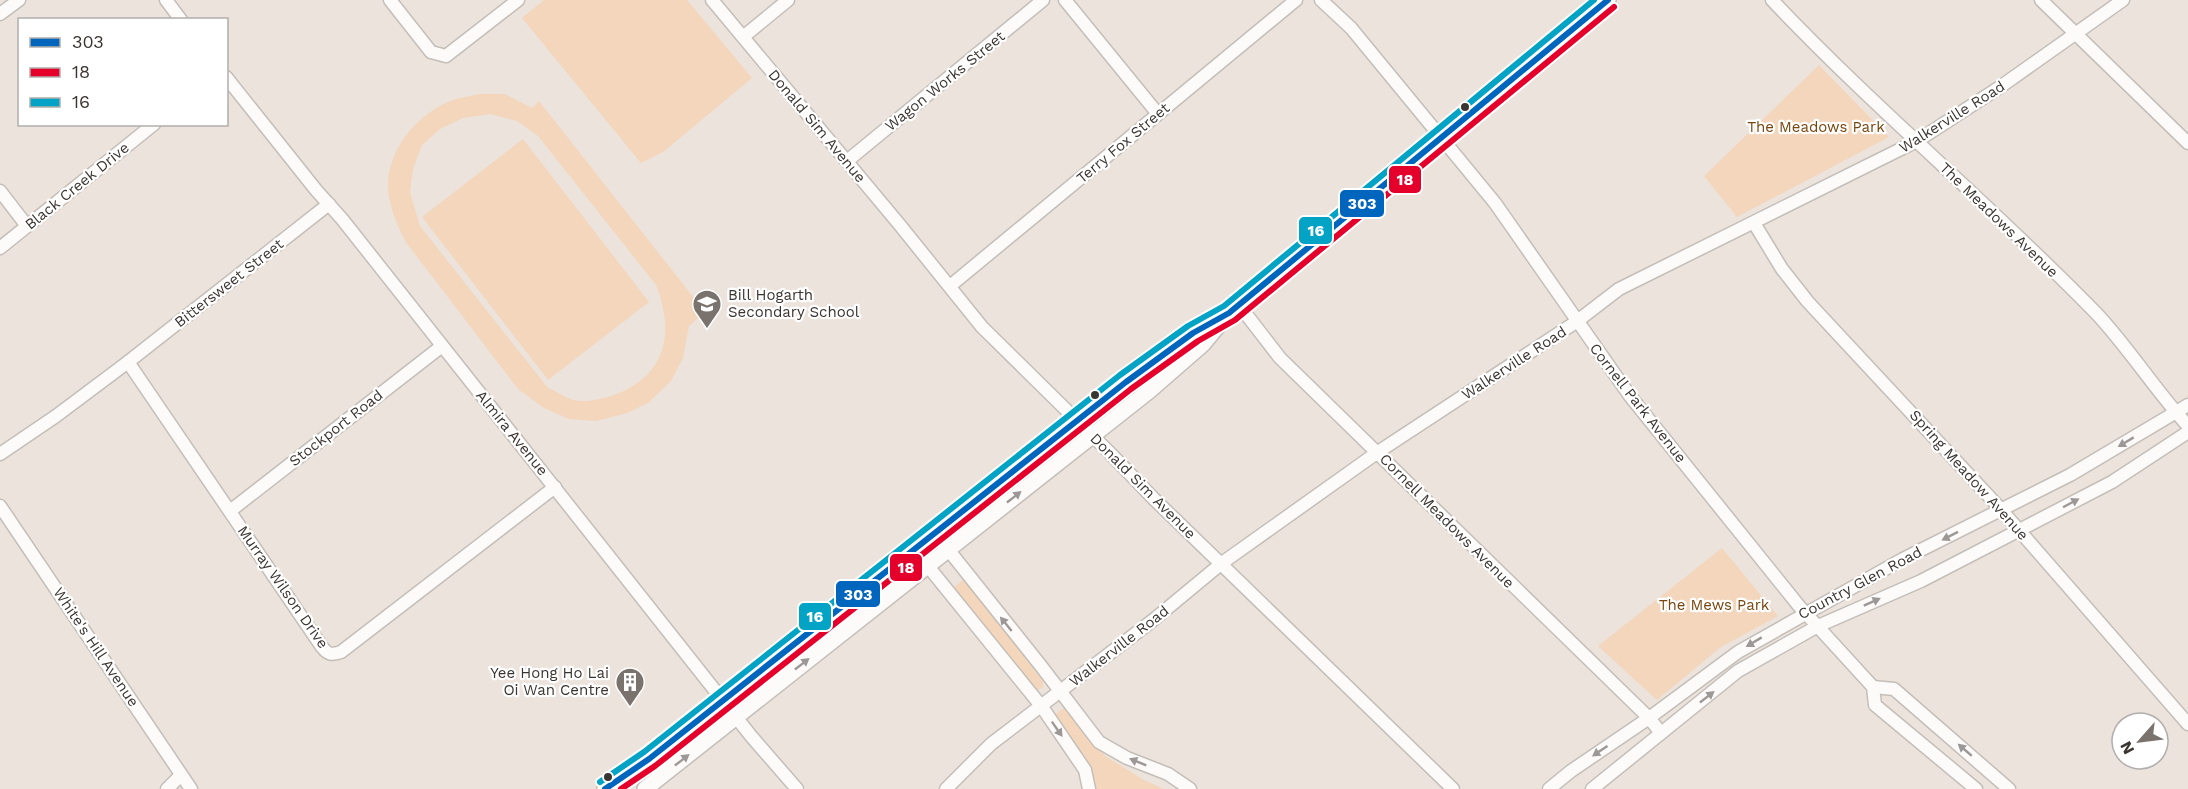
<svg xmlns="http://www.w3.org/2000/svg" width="2188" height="789" font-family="'Work Sans',sans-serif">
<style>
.green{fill:#f4d6bc;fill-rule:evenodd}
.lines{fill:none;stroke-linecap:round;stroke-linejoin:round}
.minor-casing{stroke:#c4beb8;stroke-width:15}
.tertiary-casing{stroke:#c4beb8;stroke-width:18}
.minor{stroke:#fcfbfa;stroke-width:12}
.tertiary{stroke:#fcfbfa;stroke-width:15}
.bus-1-casing{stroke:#fff;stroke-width:10}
.bus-2-casing{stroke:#fff;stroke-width:10}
.bus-3-casing{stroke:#fff;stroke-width:10}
.bus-1{stroke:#0065bd;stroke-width:6}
.bus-2{stroke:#e4002b;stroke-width:6}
.bus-3{stroke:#03a3c6;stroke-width:6}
.oneway{fill:#9c9896}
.bus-dot{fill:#3b3531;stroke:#fff;stroke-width:2}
.labels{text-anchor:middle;stroke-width:4.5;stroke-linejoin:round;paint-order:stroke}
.street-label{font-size:15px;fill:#3b3531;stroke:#fff}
.park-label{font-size:15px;fill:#79470e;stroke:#fff}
.poi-label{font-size:15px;fill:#3b3531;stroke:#fff;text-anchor:start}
.line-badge{stroke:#fff;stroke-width:2}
.badge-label{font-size:16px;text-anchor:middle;font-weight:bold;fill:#fff}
</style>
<rect width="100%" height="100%" fill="#ebe3dc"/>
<g class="green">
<path d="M544,0H687L752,78L663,152L641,163L522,18Z"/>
<path d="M1819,65L1889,137L1737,217L1704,176Z"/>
<path d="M480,94H505L532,108L539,101L705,312L689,326L683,358L671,381L648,403L627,413L596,421L569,419L544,408L518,389L405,241C397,224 389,207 388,188C387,149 418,113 453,100C461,97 471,96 480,94ZM490,114L517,121L538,136L656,285C675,334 666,376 614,395C602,399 586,403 573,400C564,397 556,391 548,388L420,226L410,192L413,169L422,145L440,129L463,118Z"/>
<path d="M523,139L649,302L548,380L422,217Z"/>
<path d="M1722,548L1778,616L1721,647L1657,700L1598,646Z"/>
<path d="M964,579L1043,681V688L1035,691L953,588Z"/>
<path d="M1064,708L1105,756L1144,780L1164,789H1091C1085,759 1073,739 1055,715Z"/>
</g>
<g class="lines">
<g class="minor-casing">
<g id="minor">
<path d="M166,0L181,20"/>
<path d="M390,0L431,52L446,56L518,0"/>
<path d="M712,0L899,224L982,327L1109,452L1154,499L1453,789"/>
<path d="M1065,0L1158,114"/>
<path d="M1321,0L1351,28L1495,203L1630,396L1799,606L1873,687L1875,705L1976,789"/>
<path d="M1772,0C1875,109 1991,205 2096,313C2129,348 2155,390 2188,426"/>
<path d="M2041,0L2188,143"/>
<path d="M0,14L19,0"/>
<path d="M743,37L788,0"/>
<path d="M226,77L316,190L342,219L751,736L797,789"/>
<path d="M847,161L1043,0"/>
<path d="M0,191L27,226"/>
<path d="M1754,223L1782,269L1808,302L1997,505L2188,724"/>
<path d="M0,248L154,124"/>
<path d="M950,286L1296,0"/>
<path d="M1239,305L1280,358L1649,718L1661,733"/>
<path d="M128,362L329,204"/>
<path d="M0,454L56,416L128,362L322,647C328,655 332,655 341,652L555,487"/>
<path d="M0,506L191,789"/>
<path d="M230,511L442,346"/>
<path d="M935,533L1041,666L1099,742L1127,758L1168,774L1190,789"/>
<path d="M914,549L1042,707L1085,770L1089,789"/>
<path d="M1873,687L1894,689L2009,789"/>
<path d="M167,789L181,775"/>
<path d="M946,789L991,744L1152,621L1222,563L1378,452L1576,322L1619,289L1917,141L2000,87L2123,0"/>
<path d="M1549,789L1571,771L1649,718L1738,652L1903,559L2070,475L2188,405"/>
<path d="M1592,789L1738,671L1818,626L1921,581L2112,482L2188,432"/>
</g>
</g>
<g class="tertiary-casing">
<g id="tertiary">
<path d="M605,789L649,759L1126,382L1193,333L1229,313L1608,0"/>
<path d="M645,789L1149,391L1203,344L1222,321"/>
</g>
</g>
<use href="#minor" class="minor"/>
<use href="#tertiary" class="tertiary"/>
<g class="bus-1-casing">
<path id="bus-1" d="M605,789L649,759L1126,382L1193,333L1229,313L1608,0"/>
</g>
<g class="bus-2-casing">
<path id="bus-2" d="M621,789L655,766L1131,389L1198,341L1235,320L1614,7"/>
</g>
<g class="bus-3-casing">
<path id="bus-3" d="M600,782L644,752L1120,375L1188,326L1224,306L1594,0"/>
</g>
<use href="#bus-1" class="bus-1"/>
<use href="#bus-2" class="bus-2"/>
<use href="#bus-3" class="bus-3"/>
</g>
<defs><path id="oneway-solid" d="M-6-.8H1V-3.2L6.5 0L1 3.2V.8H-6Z" transform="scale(1.5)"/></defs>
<g class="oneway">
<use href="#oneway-solid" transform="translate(2126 442) rotate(149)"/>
<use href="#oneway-solid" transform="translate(1014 497) rotate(-38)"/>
<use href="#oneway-solid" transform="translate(2071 503) rotate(-28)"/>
<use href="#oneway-solid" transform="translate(1950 536) rotate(153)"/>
<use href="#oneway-solid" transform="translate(1872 602) rotate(-24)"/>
<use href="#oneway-solid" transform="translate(1006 624) rotate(-129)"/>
<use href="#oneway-solid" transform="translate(1754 642) rotate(149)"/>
<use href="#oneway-solid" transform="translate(802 664) rotate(-38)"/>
<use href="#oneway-solid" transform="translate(1707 697) rotate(-38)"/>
<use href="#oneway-solid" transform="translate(1057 729) rotate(55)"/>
<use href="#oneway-solid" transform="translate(1965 750) rotate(-139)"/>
<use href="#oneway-solid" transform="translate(1600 751) rotate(146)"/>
<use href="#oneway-solid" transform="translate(682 760) rotate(-38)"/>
<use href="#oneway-solid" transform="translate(1138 762) rotate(-158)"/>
</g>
<defs>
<g id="school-pin" transform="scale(1.5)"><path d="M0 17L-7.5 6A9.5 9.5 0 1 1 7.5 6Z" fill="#79726d" stroke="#fff"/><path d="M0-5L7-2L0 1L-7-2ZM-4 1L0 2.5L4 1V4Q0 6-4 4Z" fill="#fff"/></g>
<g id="building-pin" transform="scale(1.5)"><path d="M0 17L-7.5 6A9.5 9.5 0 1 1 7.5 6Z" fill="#79726d" stroke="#fff"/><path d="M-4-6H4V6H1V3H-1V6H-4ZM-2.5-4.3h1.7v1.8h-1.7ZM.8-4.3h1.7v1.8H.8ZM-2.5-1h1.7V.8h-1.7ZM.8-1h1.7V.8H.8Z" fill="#fff"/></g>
</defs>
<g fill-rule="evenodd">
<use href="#school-pin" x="707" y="304"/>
<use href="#building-pin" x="630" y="682"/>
</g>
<g class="bus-dot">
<circle cx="1465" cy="107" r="5"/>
<circle cx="1095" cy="395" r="5"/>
<circle cx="608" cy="777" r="5"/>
</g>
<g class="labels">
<g class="street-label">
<text transform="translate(945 81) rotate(-39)" y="5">Wagon Works Street</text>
<text transform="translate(1952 117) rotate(-32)" y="5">Walkerville Road</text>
<text transform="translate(817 126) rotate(50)" y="5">Donald Sim Avenue</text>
<text transform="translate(1123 143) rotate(-40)" y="5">Terry Fox Street</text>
<text transform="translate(77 186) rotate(-39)" y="5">Black Creek Drive</text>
<text transform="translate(1999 220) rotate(44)" y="5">The Meadows Avenue</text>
<text transform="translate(229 283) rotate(-38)" y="5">Bittersweet Street</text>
<text transform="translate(1514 363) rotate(-33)" y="5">Walkerville Road</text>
<text transform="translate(1638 403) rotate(52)" y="5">Cornell Park Avenue</text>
<text transform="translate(336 428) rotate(-38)" y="5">Stockport Road</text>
<text transform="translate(512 433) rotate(51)" y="5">Almira Avenue</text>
<text transform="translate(1969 475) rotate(48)" y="5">Spring Meadow Avenue</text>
<text transform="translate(1143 486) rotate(45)" y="5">Donald Sim Avenue</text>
<text transform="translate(1447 521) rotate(45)" y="5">Cornell Meadows Avenue</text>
<text transform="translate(1860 583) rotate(-28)" y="5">Country Glen Road</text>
<text transform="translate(283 587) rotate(55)" y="5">Murray Wilson Drive</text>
<text transform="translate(1119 646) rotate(-38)" y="5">Walkerville Road</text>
<text transform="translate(96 647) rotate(56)" y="5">White's Hill Avenue</text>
</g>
<g class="park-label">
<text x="1816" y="132">The Meadows Park</text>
<text x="1714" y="610">The Mews Park</text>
</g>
<g class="poi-label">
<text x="728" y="300">Bill Hogarth<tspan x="728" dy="17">Secondary School</tspan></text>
<text x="609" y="678" text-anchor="end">Yee Hong Ho Lai<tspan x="609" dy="17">Oi Wan Centre</tspan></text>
</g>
</g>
<g class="line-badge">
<rect x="1388" y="165" width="34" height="29" rx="6" fill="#e4002b"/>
<rect x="1339" y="189" width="46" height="29" rx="6" fill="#0065bd"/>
<rect x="1298" y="216" width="35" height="29" rx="6" fill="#03a3c6"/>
<rect x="889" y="553" width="34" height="29" rx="6" fill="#e4002b"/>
<rect x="835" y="580" width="46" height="28" rx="6" fill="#0065bd"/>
<rect x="798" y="602" width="34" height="29" rx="6" fill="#03a3c6"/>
</g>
<g class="badge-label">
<text x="1405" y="185">18</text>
<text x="1362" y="209">303</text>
<text x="1316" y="236">16</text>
<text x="906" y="573">18</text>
<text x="858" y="600">303</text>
<text x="815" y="622">16</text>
</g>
<rect x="18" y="18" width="210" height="108" fill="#ffffff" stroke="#b1aead" stroke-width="1.5"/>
<rect x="30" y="38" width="30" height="9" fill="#0065bd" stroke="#b1aead" stroke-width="1.5"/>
<text x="72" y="48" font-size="18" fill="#3b3531">303</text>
<rect x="30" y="68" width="30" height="9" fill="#e4002b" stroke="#b1aead" stroke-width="1.5"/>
<text x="72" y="78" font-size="18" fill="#3b3531">18</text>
<rect x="30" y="98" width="30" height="9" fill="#03a3c6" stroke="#b1aead" stroke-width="1.5"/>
<text x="72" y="108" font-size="18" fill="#3b3531">16</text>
<g transform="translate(2140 741) rotate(242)"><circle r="28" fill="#ffffff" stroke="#b1aead" stroke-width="1.5"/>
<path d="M0-4.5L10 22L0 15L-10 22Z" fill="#79726d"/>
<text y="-9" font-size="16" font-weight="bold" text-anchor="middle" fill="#3b3531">N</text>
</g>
</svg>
